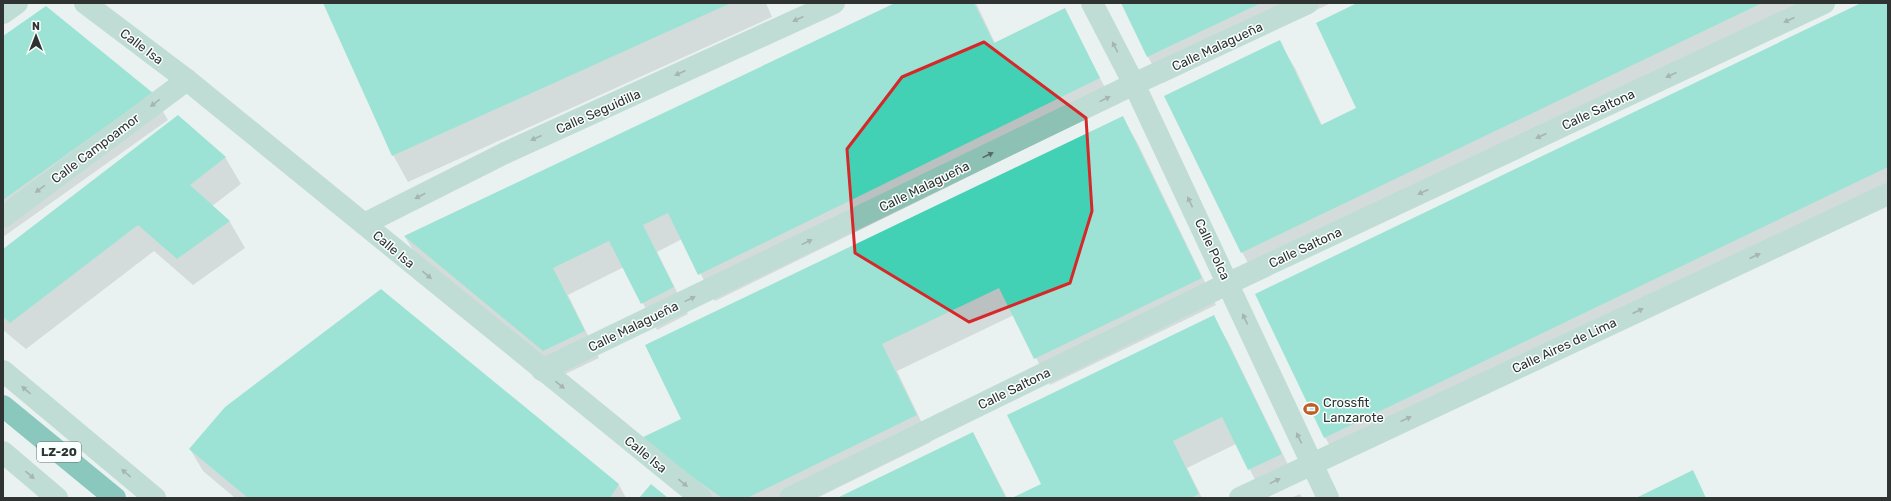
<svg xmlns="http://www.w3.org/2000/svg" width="1891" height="501" font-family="Rubik,sans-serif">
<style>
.shadow{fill:#0003}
.building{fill:#42d1b4}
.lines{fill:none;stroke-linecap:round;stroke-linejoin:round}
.minor{stroke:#8dc1b3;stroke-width:22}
.major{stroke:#17967f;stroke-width:22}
.oneway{fill:#556c65}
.marked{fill:none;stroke:#d62828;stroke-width:3;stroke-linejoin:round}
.labels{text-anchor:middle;stroke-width:3;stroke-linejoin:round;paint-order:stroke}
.shield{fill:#f9fffd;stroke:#6c706e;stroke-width:1}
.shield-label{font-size:12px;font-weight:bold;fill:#2f3331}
.street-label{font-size:13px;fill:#2f3331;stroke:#f9fffd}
.poi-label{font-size:13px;fill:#2f3331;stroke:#f9fffd;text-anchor:start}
</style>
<rect width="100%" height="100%" fill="#e9f2f0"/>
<g class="shadow">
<path d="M324,3H766L772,17L408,182L393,155Z"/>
<path d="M897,3H976L995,43L1064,9L1114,105L715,301L682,239L657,252L688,314L657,330L624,267L568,295L599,358L559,377L421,263L405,237Z"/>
<path d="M1122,3H1331L1163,83L1148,57Z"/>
<path d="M1360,3H1833L1257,279L1242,252L1279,42L1295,68L1322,125L1357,108Z"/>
<path d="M1863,3H1888V201L1340,463L1325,437Z"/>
<path d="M3,37L152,93L168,120L3,237Z"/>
<path d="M1123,118L1138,144L1216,305L1050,385L1014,315L897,371L931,442L817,498H702L656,465L682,419Z"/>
<path d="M225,157L241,184L212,206L230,222L245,248L193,285L154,251L26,349L3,330V250Z"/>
<path d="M381,290L619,485L626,498H235L203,471L190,449Z"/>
<path d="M1213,316L1228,342L1296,481L1264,496L1236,444L1187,468L1202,498H1014L1042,484Z"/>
<path d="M973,433L1007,498H839Z"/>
<path d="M1300,494L1302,498H1291Z"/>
</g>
<g class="building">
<path d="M323,3H731L392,156Z"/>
<path d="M895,3H974L994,43L1065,8L1100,78L698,275L668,213L643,225L674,287L641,304L609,241L553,268L585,331L543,351L404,236Z"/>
<path d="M1121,3H1261L1147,57Z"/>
<path d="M1357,3H1762L1241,253L1164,96L1280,40L1321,125L1356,108L1316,23Z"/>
<path d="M1861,3H1888V167L1324,438L1255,294Z"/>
<path d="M46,6L153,93L3,200V36Z"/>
<path d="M178,115L226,157L190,185L230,221L177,259L138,225L10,323L3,317V249Z"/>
<path d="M1123,116L1202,278L1034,359L999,288L882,344L917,415L747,498H722L639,439L681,419L645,345Z"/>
<path d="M381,289L619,484L610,498H248L189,449L225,407Z"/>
<path d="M1214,315L1282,454L1248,470L1222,417L1173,441L1199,494L1191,498H1012L1041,484L1007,415Z"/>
<path d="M973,432L1006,498H837Z"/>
<path d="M1693,470L1706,498H1636Z"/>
<path d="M651,484L668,498H639Z"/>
</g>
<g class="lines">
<g class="minor">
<path d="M85,3L187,80L701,498"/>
<path d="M1092,3L1134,84L1328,498"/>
<path d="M3,13L17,3"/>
<path d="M3,217L187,80"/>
<path d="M364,224L505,153L834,3"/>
<path d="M542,370L1134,84L1308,3"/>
<path d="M3,371L155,498"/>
<path d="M3,452L57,498"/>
<path d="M790,498L1229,283L1824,3"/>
<path d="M1240,498L1888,194"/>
</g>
<path class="major" d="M3,406L115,498"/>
</g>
<defs><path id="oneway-solid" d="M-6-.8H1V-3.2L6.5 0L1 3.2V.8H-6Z"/></defs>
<g class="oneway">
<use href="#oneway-solid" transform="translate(798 19) rotate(155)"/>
<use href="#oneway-solid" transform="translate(1789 20) rotate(155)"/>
<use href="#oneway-solid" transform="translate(1115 47) rotate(-117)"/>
<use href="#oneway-solid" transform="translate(680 73) rotate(156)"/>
<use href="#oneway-solid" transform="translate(1671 75) rotate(155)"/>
<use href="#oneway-solid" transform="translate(1105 99) rotate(-26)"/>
<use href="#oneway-solid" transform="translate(155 103) rotate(143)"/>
<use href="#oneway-solid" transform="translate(1541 136) rotate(155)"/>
<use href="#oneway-solid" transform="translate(536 138) rotate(156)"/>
<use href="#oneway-solid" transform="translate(988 155) rotate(-26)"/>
<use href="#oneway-solid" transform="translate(40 189) rotate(143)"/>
<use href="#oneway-solid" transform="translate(1423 192) rotate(155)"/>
<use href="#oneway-solid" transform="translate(420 196) rotate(153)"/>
<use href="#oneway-solid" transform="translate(1190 202) rotate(-115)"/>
<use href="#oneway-solid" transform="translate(807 242) rotate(-26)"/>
<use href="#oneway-solid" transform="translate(1755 256) rotate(-25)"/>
<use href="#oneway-solid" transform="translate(427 275) rotate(40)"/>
<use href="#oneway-solid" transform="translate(690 299) rotate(-26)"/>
<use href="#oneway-solid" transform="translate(1638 311) rotate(-25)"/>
<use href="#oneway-solid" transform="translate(1245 319) rotate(-115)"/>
<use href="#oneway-solid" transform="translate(560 385) rotate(39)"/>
<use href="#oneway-solid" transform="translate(26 390) rotate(-140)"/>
<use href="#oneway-solid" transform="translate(1406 419) rotate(-25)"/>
<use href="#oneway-solid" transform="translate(1299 438) rotate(-115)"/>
<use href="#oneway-solid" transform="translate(126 473) rotate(-140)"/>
<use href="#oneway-solid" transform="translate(30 475) rotate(40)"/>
<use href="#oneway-solid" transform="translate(1275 481) rotate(-26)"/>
<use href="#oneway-solid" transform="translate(683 483) rotate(39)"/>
</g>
<path d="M0 0H1891V501H0ZM984,42L1086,118L1092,211L1070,283L969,322L855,253L847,149L902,77Z" fill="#e9f2f0" fill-opacity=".55" fill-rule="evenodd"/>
<path class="marked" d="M984,42L1086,118L1092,211L1070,283L969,322L855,253L847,149L902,77Z"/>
<defs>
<g id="stadium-bare" transform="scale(1.2)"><path d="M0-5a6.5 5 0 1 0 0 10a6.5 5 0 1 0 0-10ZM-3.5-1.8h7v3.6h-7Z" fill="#c05c25" stroke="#f9fffd" stroke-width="2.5" paint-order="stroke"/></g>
</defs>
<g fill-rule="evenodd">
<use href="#stadium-bare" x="1311" y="409"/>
</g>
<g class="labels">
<rect class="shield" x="37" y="442" width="44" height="20" rx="3"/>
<g class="shield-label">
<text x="59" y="456">LZ-20</text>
</g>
<g class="street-label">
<text transform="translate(142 46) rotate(37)" y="5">Calle Isa</text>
<text transform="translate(1217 46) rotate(-25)" y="5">Calle Malagueña</text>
<text transform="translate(1598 109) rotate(-25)" y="5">Calle Saltona</text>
<text transform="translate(598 111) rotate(-24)" y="5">Calle Seguidilla</text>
<text transform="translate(95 148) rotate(-37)" y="5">Calle Campoamor</text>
<text transform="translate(924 186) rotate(-26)" y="5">Calle Malagueña</text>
<text transform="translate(1305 247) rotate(-25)" y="5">Calle Saltona</text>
<text transform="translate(394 249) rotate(40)" y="5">Calle Isa</text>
<text transform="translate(1213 249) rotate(65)" y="5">Calle Polca</text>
<text transform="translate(633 326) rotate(-26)" y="5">Calle Malagueña</text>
<text transform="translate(1564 345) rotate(-25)" y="5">Calle Aires de Lima</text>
<text transform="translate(1014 388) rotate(-26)" y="5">Calle Saltona</text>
<text transform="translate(646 454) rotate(39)" y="5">Calle Isa</text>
</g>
<g class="poi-label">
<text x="1323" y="407">Crossfit<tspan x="1323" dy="15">Lanzarote</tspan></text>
</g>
</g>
<rect width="1891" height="501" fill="none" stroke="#2f3331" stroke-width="8"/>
<g transform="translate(36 36)" stroke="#f9fffd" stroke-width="3" paint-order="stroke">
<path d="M0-3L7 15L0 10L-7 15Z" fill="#2f3331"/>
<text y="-6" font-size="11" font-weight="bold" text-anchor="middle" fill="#2f3331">N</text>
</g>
</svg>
